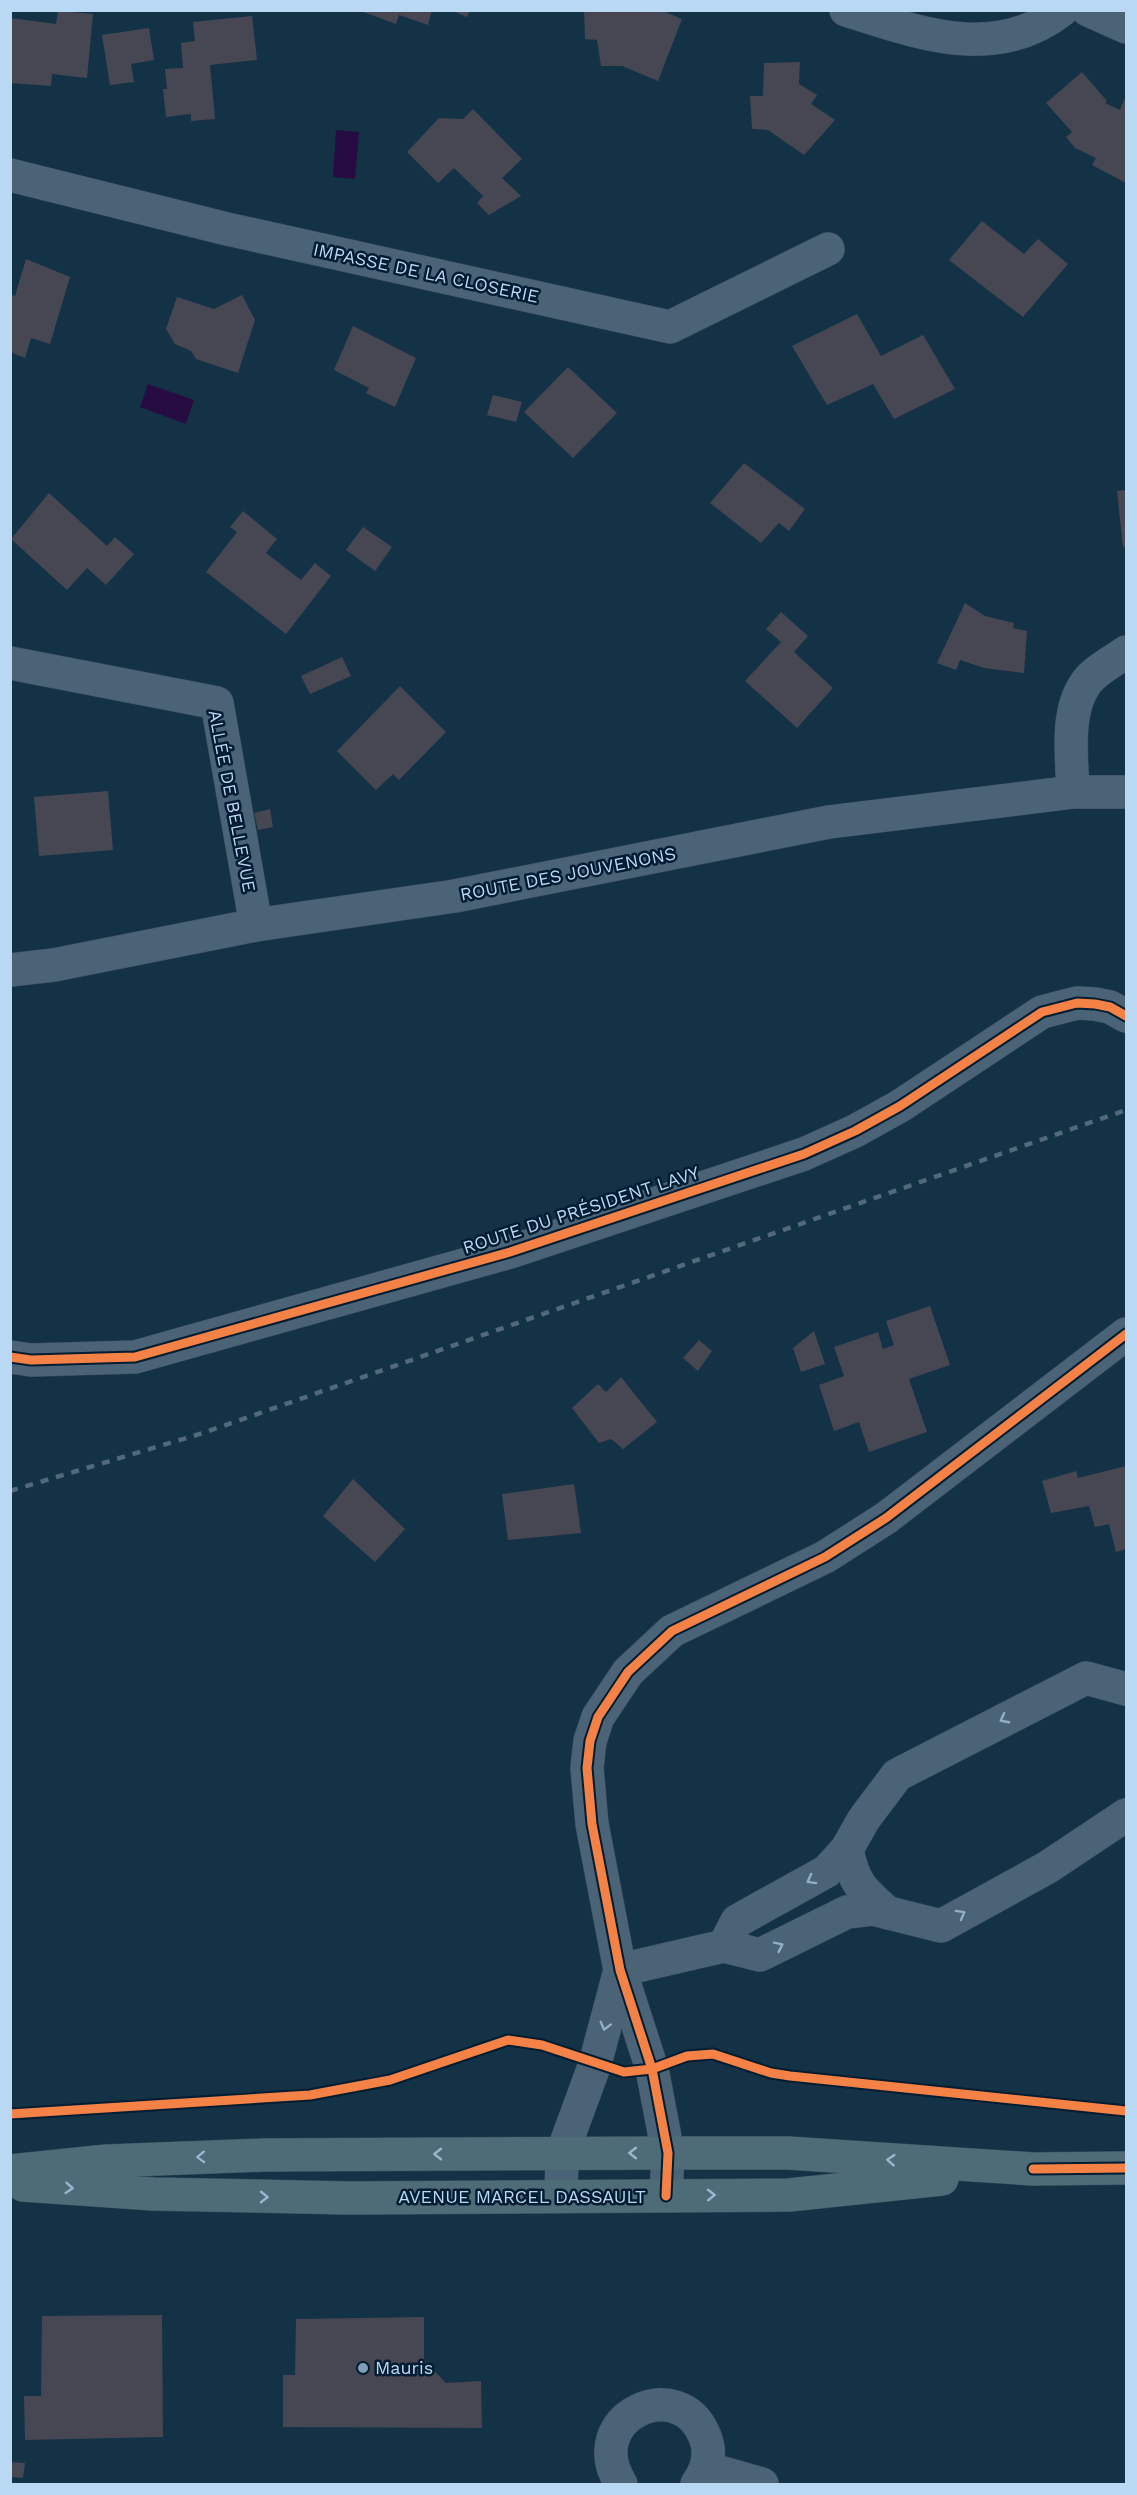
<svg xmlns="http://www.w3.org/2000/svg" width="1137" height="2495" font-family="'Work Sans',sans-serif">
<style>
.water{fill:#260c41}
.building{fill:#474653}
.lines{fill:none;stroke-linecap:round;stroke-linejoin:round}
.minor-casing{stroke:#384c5d;stroke-width:34}
.major-casing{stroke:#384c5d;stroke-width:34}
.minor{stroke:#4b6376;stroke-width:33}
.major{stroke:#4e6b78;stroke-width:33}
.rail{stroke:#52697a;stroke-width:4.5;stroke-dasharray:8 8;stroke-linecap:butt}
.cycleway-casing{stroke:#021c31;stroke-width:13}
.cycleway{stroke:#f48246;stroke-width:9}
.oneway{stroke:#92afc8}
.oneway2{stroke:#98b7cf}
.poi-dot{fill:#7f9eb7;stroke:#021c31;stroke-width:2}
.labels{text-anchor:middle;stroke-width:5;stroke-linejoin:round;paint-order:stroke}
.street-label{font-size:18px;fill:#b8d8f4;stroke:#021c31}
.poi-label{font-size:18px;fill:#b8d8f4;stroke:#021c31;text-anchor:start}
</style>
<rect width="100%" height="100%" fill="#143246"/>
<g class="water">
<path d="M336,130L359,132L355,179L333,177Z"/>
<path d="M148,384L194,400L186,424L140,407Z"/>
</g>
<g class="building">
<path d="M358,10H432L428,25L399,15L396,24Z"/>
<path d="M451,10H470L467,17Z"/>
<path d="M584,10H661L682,19L658,81L622,66H601L597,40L585,39Z"/>
<path d="M58,11L93,14L87,78L52,74L51,86L10,83V18L56,24Z"/>
<path d="M252,16L257,60L210,65L215,119L191,121V114L166,117L163,89H167L165,69L183,68L181,43L195,41L193,22Z"/>
<path d="M149,28L154,60L131,64L134,82L110,85L102,35Z"/>
<path d="M800,62L799,84L817,95L811,104L835,120L804,155L768,130L752,129L750,96H763L764,63Z"/>
<path d="M1082,72L1107,101L1105,103L1120,110L1126,96V183L1092,165L1096,158L1075,148L1066,137L1072,132L1046,103Z"/>
<path d="M473,109L522,159L502,178L521,196L489,215L477,203L483,196L454,168L438,183L407,152L439,118L463,119Z"/>
<path d="M982,221L1024,254L1038,239L1068,264L1023,317L949,260Z"/>
<path d="M26,259L70,277L50,344L31,338L25,358L10,352V294L15,296Z"/>
<path d="M242,295L255,320L238,373L196,359L191,351L175,344L166,329L177,297L214,309Z"/>
<path d="M857,314L881,356L923,335L955,389L894,419L873,384L827,405L792,346Z"/>
<path d="M353,326L416,358L395,407L366,393L369,388L334,370Z"/>
<path d="M568,367L617,413L573,458L524,412Z"/>
<path d="M493,395L522,402L516,422L487,415Z"/>
<path d="M744,463L805,509L789,531L779,523L761,543L710,503Z"/>
<path d="M1126,490V546L1123,547L1117,491Z"/>
<path d="M49,493L107,546L115,537L134,554L106,585L87,568L67,590L11,539Z"/>
<path d="M243,511L277,539L266,553L301,580L315,563L331,576L286,634L206,572L237,532L230,527Z"/>
<path d="M363,527L392,547L375,571L346,550Z"/>
<path d="M965,603L985,616L1014,623L1013,628L1027,631L1024,673L984,668L960,660L956,670L937,663Z"/>
<path d="M781,612L808,636L794,652L833,688L797,728L745,681L781,642L766,629Z"/>
<path d="M342,657L351,676L310,694L301,676Z"/>
<path d="M400,686L446,732L399,780L393,774L376,790L337,751Z"/>
<path d="M108,791L113,850L39,856L34,797Z"/>
<path d="M270,809L273,827L258,830L254,813Z"/>
<path d="M930,1306L950,1365L909,1379L927,1432L869,1452L859,1422L834,1431L819,1385L844,1376L834,1347L878,1332L883,1349L894,1345L886,1321Z"/>
<path d="M814,1331L825,1364L801,1372L793,1348Z"/>
<path d="M699,1340L712,1351L698,1371L683,1358Z"/>
<path d="M621,1377L657,1422L623,1449L611,1439L599,1443L572,1408L598,1384L606,1392Z"/>
<path d="M1126,1466V1549L1116,1552L1109,1524L1095,1527L1089,1506L1051,1513L1042,1481L1076,1471L1078,1478Z"/>
<path d="M353,1479L405,1529L375,1562L323,1516Z"/>
<path d="M574,1484L581,1533L508,1540L502,1494Z"/>
<path d="M162,2315L163,2437L25,2440L24,2396H41L42,2316Z"/>
<path d="M424,2317V2360L446,2383L481,2381L482,2428L283,2427V2375H295L296,2319Z"/>
<path d="M10,2462L25,2463L23,2478L10,2477Z"/>
</g>
<g class="lines">
<g class="minor-casing">
<g id="minor">
<path d="M846,10C917,32 995,63 1062,10"/>
<path d="M1088,10L1126,27"/>
<path d="M10,175L227,229L670,327L828,249"/>
<path d="M10,663L217,703L256,925"/>
<path d="M1073,792C1072,758 1065,712 1086,683C1095,670 1114,661 1126,652"/>
<path d="M10,970L54,965L256,925L455,896L829,822L1073,792H1126"/>
<path d="M10,1357L31,1360L135,1357L510,1252L804,1154L855,1131L900,1106L1042,1012L1077,1003L1095,1004L1110,1007L1126,1016"/>
<path d="M847,1849C853,1883 863,1891 888,1913"/>
<path d="M724,1946L737,1921L827,1871L847,1849L864,1819L897,1775L1086,1678L1126,1689"/>
<path d="M620,1970L724,1946L760,1955L847,1912L873,1909L941,1926L1048,1867L1126,1815"/>
<path d="M561,2195L562,2154L595,2064L620,1970"/>
<path d="M666,2196L668,2153L652,2069L620,1970L592,1824L587,1768L590,1741L598,1717L628,1672L672,1631L825,1557L886,1518L1126,1334"/>
<path d="M706,2468L762,2484"/>
<path d="M621,2484C579,2417 680,2371 705,2437C712,2454 707,2470 697,2484"/>
</g>
</g>
<g class="major-casing">
<g id="major">
<path d="M10,2171L107,2161L265,2155L668,2153H788L1033,2169L1126,2168"/>
<path d="M23,2185L153,2194L349,2198L789,2195L942,2179"/>
</g>
</g>
<use href="#minor" class="minor"/>
<use href="#major" class="major"/>
<path class="rail" d="M10,1491L203,1433L1126,1110"/>
<g class="cycleway-casing">
<g id="cycleway">
<path d="M10,1357L31,1360L135,1357L510,1252L804,1154L855,1131L900,1106L1042,1012L1077,1003L1095,1004L1110,1007L1126,1016"/>
<path d="M10,2114L310,2095L390,2080L508,2040L542,2045L624,2072L652,2069L687,2056L713,2054L771,2073L790,2076L1126,2111"/>
<path d="M1033,2169L1126,2168"/>
<path d="M666,2196L668,2153L652,2069L620,1970L592,1824L587,1768L590,1741L598,1717L628,1672L672,1631L825,1557L886,1518L1126,1334"/>
</g>
</g>
<use href="#cycleway" class="cycleway"/>
</g>
<defs><path id="oneway-chevron" d="M-2-3.5L2.5 0L-2 3.5" fill="none" stroke-width="1.6" stroke-linecap="round" stroke-linejoin="round" transform="scale(1.5)"/></defs>
<g class="oneway">
<use href="#oneway-chevron" transform="translate(1004 1719) rotate(152)"/>
<use href="#oneway-chevron" transform="translate(811 1880) rotate(151)"/>
<use href="#oneway-chevron" transform="translate(961 1914) rotate(-29)"/>
<use href="#oneway-chevron" transform="translate(779 1946) rotate(-26)"/>
<use href="#oneway-chevron" transform="translate(605 2026) rotate(105)"/>
</g>
<g class="oneway2">
<use href="#oneway-chevron" transform="translate(633 2153) rotate(180)"/>
<use href="#oneway-chevron" transform="translate(438 2154) rotate(180)"/>
<use href="#oneway-chevron" transform="translate(201 2157) rotate(178)"/>
<use href="#oneway-chevron" transform="translate(891 2160) rotate(-176)"/>
<use href="#oneway-chevron" transform="translate(69 2188) rotate(4)"/>
<use href="#oneway-chevron" transform="translate(711 2195) rotate(-1)"/>
<use href="#oneway-chevron" transform="translate(264 2197) rotate(1)"/>
</g>
<circle class="poi-dot" cx="363" cy="2368" r="6"/>
<g class="labels">
<g class="street-label">
<text transform="translate(426 273) rotate(12)" y="6">IMPASSE DE LA CLOSERIE</text>
<text transform="translate(232 801) rotate(79)" y="6">ALLÉE DE BELLEVUE</text>
<text transform="translate(568 874) rotate(-11)" y="6">ROUTE DES JOUVENONS</text>
<text transform="translate(581 1210) rotate(-18)" y="6">ROUTE DU PRÉSIDENT LAVY</text>
<text x="522" y="2203">AVENUE MARCEL DASSAULT</text>
</g>
<g class="poi-label">
<text x="375" y="2374">Mauris</text>
</g>
</g>
<rect width="1137" height="2495" fill="none" stroke="#b8d8f4" stroke-width="24"/>
</svg>
